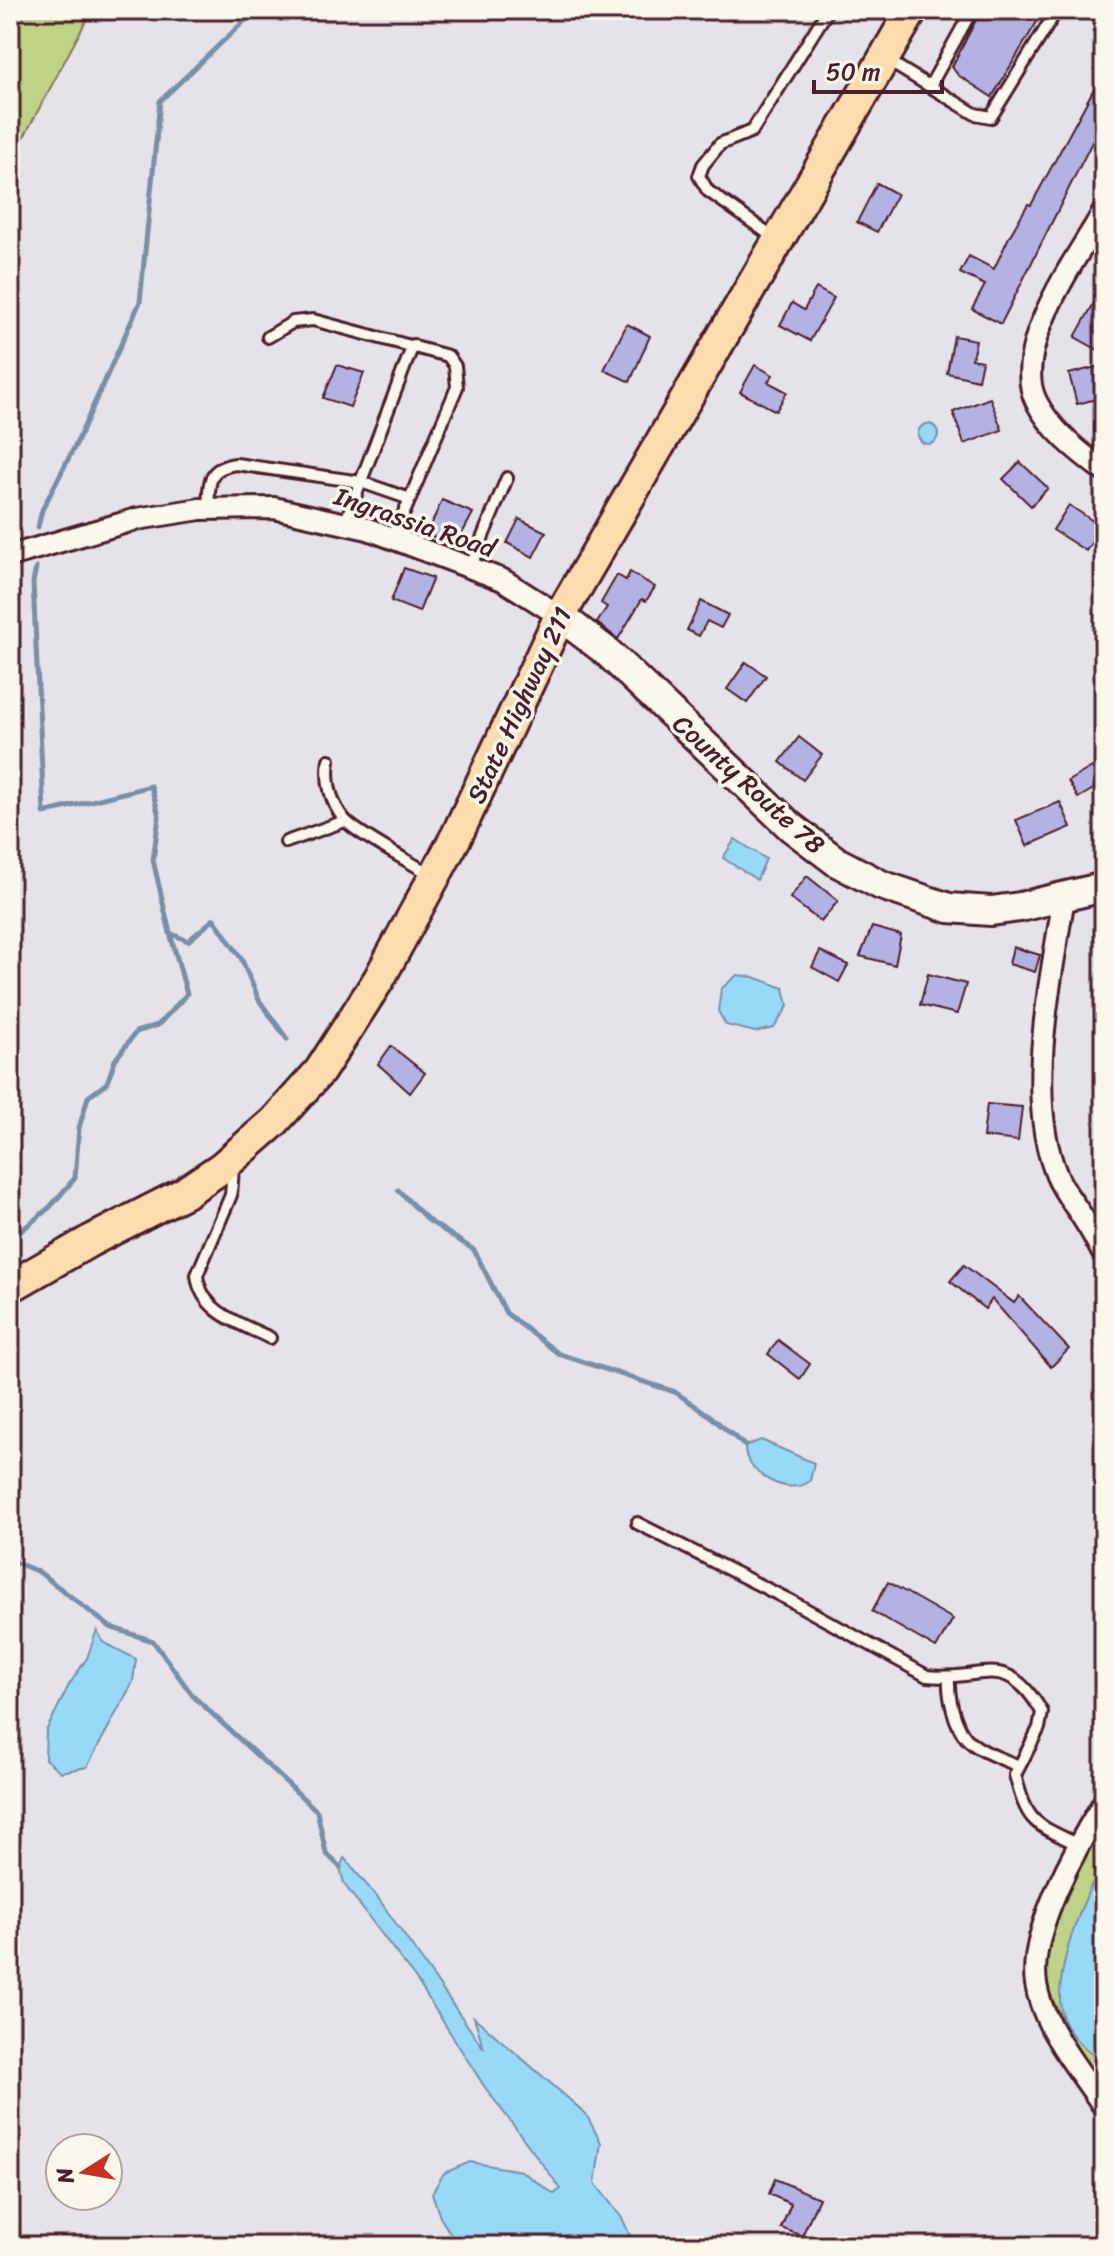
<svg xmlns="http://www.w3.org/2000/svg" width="1114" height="2256" font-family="Sriracha,sans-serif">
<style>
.green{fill:#c0d286;stroke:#857858;stroke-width:2}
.water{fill:#96daf8;stroke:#788fa6;stroke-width:2}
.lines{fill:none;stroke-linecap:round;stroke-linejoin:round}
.stream{stroke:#788fa6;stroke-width:5}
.building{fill:#b4b2e3;stroke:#4a1f2b;stroke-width:2}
.lane-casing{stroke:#4a1f2b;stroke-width:16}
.street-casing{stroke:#4a1f2b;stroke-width:26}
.secondary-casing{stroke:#4a1f2b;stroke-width:34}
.primary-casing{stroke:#4a1f2b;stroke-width:36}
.lane{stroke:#fbf7ec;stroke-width:10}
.street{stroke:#fbf7ec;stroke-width:20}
.secondary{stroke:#fbf7ec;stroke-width:28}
.primary{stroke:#fcdcac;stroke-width:30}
.labels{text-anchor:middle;stroke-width:7;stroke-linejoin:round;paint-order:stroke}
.street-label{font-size:26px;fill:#4a1f2b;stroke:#fbf7ec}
</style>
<rect width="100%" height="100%" fill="#e6e2e9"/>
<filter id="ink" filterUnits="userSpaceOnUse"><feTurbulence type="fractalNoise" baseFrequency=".0125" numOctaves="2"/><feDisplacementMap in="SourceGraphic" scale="16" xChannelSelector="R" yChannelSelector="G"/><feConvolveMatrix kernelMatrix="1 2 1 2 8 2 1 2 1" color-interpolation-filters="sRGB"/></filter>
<g filter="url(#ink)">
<g class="green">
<path d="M10,10H92L10,163Z"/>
<path d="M1104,1809V2097L1087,2070L1043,1980V1945Z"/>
</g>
<g class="water">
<circle cx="928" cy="434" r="10"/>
<path d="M735,839L766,859L757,880L723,858Z"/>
<path d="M737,975L754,977L784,988L788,1006L774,1028L755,1032L726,1025L718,1011L721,989Z"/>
<path d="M761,1440L814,1463L810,1481C789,1498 743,1473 745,1446Z"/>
<path d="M97,1630L103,1642L136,1659L133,1682L87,1767L61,1772L45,1759L46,1731L69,1685L87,1658Z"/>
<path d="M1104,1857V2063C1092,2055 1076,2042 1068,2029C1042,1990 1086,1895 1104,1857Z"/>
<path d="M344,1858L378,1898L484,2049L474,2017L586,2114L601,2143L595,2183L622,2218L635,2246H458L440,2217L432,2193L444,2173L470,2162L521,2171L554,2194L561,2189L484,2086L418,1982L344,1884L340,1867Z"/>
</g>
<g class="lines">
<g class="stream">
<path d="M38,527L42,510L78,440L140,302L160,101L256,10"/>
<path d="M36,568L33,582L44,813L151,786L159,816L153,860L170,933L188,941L214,919L241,958L259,1000L287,1039"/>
<path d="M398,1190L428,1220L474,1250L506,1313L559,1354L675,1392L709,1415L745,1446"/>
<path d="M10,1240L50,1207L75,1178L79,1128L88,1097L107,1083L115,1060L136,1032L158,1025L187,994L170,933"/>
<path d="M10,1560L39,1572L110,1627L153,1641L193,1696L317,1811L326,1853L340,1867"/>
</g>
</g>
<g class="building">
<path d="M981,10H1044L992,97L958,75L952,67Z"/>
<path d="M1104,70V118L1001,324L972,309L985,285L960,273L969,256L994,269L1009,237L1028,204L1031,205Z"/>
<path d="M877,183L897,194L877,232L857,222Z"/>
<path d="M1104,285V339L1098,350L1075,337Z"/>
<path d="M816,288L834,298L810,341L780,325L792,303L804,310Z"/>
<path d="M627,324L650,336L630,382L604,370Z"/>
<path d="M954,336L976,340L972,359L982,361L978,380L947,373Z"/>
<path d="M337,365L364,373L350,407L323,398Z"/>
<path d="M755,365L773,375L768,382L787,392L776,411L740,392Z"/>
<path d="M1100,366L1104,397L1077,404L1069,374Z"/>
<path d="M990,398L1002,430L964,444L953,412Z"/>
<path d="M1020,462L1048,488L1031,506L1003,479Z"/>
<path d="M442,500L473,513L455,547L427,534Z"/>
<path d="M1069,505L1102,527L1086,551L1053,530Z"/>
<path d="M519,519L546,532L533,557L507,543Z"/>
<path d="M404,568L433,578L419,612L391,601Z"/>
<path d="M630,572L655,587L646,601L642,599L618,639L597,623L607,607L601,603L617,575L626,580Z"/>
<path d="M701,601L728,615L721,628L707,621L699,636L687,630Z"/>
<path d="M746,662L766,676L747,703L727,689Z"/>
<path d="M799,737L822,755L803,780L780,762Z"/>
<path d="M1092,767L1102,784L1078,798L1068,781Z"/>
<path d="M1060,802L1071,827L1027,846L1016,820Z"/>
<path d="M807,876L838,901L821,922L790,898Z"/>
<path d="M872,927L901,935L895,965L860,956Z"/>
<path d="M1013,947L1040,955L1035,972L1009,964Z"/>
<path d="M820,951L848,965L839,982L812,967Z"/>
<path d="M928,974L966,984L957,1014L920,1005Z"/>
<path d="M391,1046L425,1073L410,1093L378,1064Z"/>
<path d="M987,1104L1022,1107L1018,1141L983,1137Z"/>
<path d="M964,1265L1014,1303L1019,1296L1069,1349L1051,1367L992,1299L985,1309L950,1281Z"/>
<path d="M778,1340L810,1364L800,1379L768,1354Z"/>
<path d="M888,1582L953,1619L936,1648L872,1611Z"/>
<path d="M775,2179L819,2198L802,2236L781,2228L791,2204L769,2194Z"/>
</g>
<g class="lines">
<g class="lane-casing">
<g id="lane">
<path d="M885,59L975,114L991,117L1057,10"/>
<path d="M930,86L972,10"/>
<path d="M776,239L708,191L699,176L703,165L720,144L752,131L828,10"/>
<path d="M268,337L293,322L313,320L448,356L455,366L457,387L393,539"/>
<path d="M208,508C210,483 206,468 236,464L361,482L410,499"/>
<path d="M345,523L413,345"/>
<path d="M470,568L507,478"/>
<path d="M329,760C326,780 330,802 344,819C355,833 414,864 433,876"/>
<path d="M286,842L345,821"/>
<path d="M233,1168L231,1195L197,1275C201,1313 240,1323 270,1338"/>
<path d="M637,1523L791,1601L927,1676C984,1682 1005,1649 1042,1712L1039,1728L1015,1775C1028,1824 1033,1823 1077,1844"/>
<path d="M949,1678C948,1696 954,1725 967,1739C980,1752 1003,1759 1019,1766"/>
</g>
</g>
<g class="street-casing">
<g id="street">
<path d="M1104,211C1077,258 1010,348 1036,401C1051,431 1078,451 1104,471"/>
<path d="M10,556L137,519L200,509L274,508L368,529L503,580L560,616"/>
<path d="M1064,897C1051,980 1024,1097 1057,1176C1064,1193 1077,1207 1086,1223C1093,1233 1098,1245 1104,1255"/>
<path d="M1104,1802C1077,1845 1028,1932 1036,1984C1038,1996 1044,2013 1050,2025C1064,2053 1086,2080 1104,2107"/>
</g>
</g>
<g class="secondary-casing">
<path id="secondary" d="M560,616L606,651L791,827L837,862L881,885L949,908L991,911L1020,907L1104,887"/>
</g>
<g class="primary-casing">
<path id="primary" d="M10,1287L90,1241L184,1193L221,1168L274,1122L320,1071L379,979L457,835L560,616L912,10"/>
</g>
<use href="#lane" class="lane"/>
<use href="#street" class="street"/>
<use href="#secondary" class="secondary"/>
<use href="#primary" class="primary"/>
</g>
</g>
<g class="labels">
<g class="street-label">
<text transform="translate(415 522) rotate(19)" y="9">Ingrassia Road</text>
<text transform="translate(519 705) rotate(-65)" y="9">State Highway 211</text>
<text transform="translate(749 784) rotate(42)" y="9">County Route 78</text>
</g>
</g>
<rect width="1114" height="2256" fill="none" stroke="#fbf7ec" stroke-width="40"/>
<rect x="20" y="20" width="1074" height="2216" fill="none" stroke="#4a1f2b" stroke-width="3" filter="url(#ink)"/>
<g transform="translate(84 2172) rotate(259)"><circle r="38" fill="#fbf7ec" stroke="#b4a19f" stroke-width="2"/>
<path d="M0-6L14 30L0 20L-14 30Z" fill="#c8321e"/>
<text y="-12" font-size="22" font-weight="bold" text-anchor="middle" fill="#4a1f2b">N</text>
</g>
<path d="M814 80v12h128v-12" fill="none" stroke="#4a1f2b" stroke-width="4"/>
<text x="826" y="80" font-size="24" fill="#4a1f2b" stroke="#fbf7ec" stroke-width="6" paint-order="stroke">50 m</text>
</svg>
